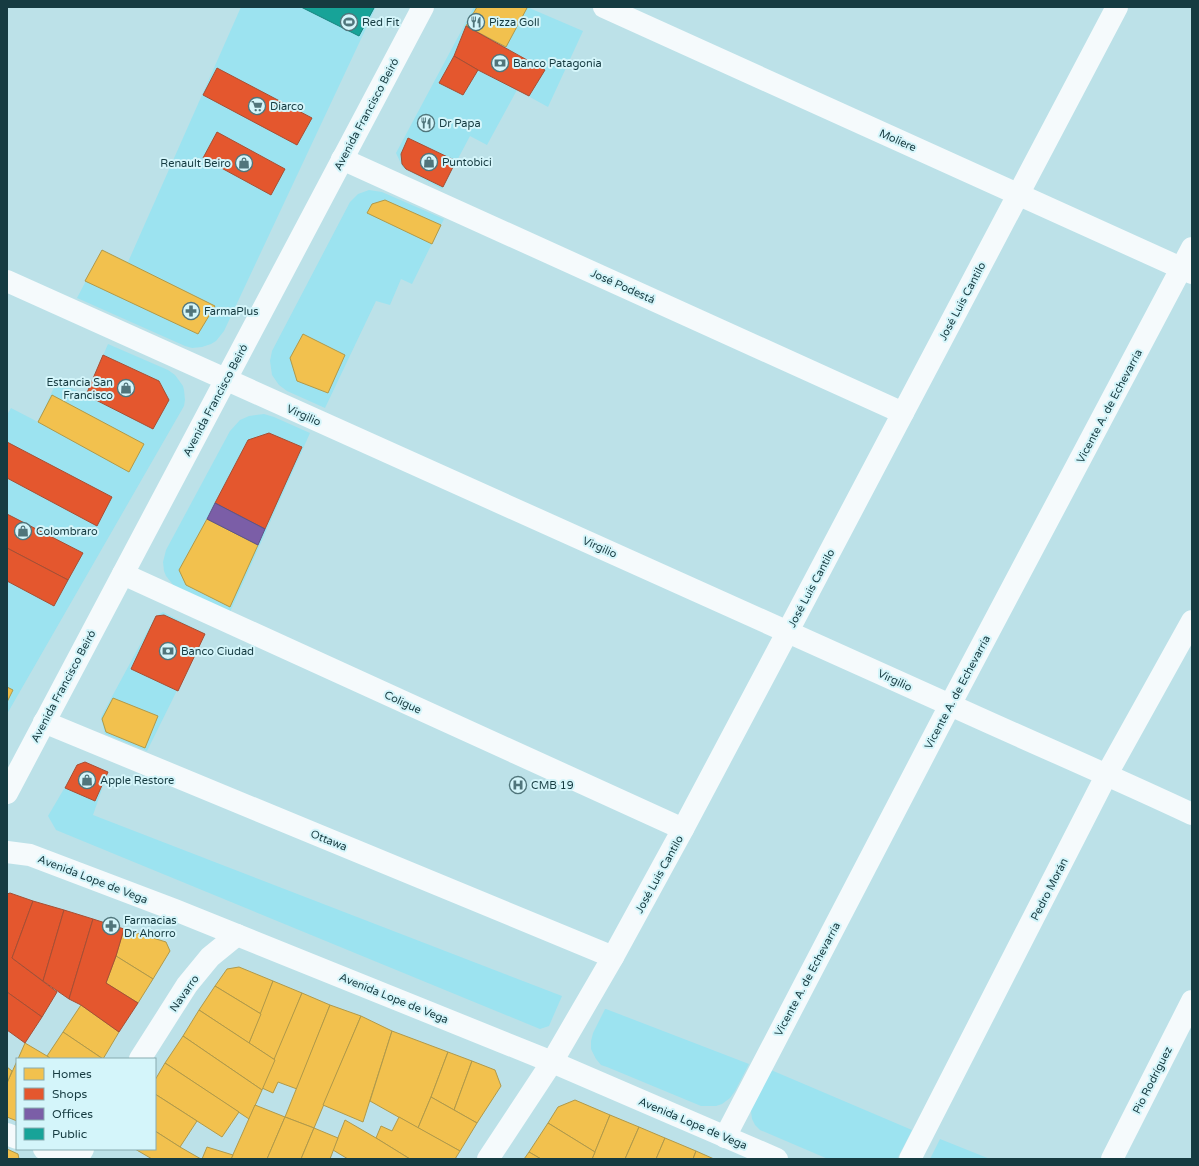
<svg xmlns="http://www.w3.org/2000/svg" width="1199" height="1166" font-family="'Varela Round',sans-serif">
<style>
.built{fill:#9ce3f0}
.homes{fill:#f2c14e;stroke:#b0994a}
.shops{fill:#e4572e;stroke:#a64f34}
.offices{fill:#7b5ea7;stroke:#5d5488}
.public{fill:#17a398;stroke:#17847e}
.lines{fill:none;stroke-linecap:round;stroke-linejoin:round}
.minor{stroke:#f5fafc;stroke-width:22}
.secondary{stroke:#f5fafc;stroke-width:22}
.labels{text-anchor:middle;stroke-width:4;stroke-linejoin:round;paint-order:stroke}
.poi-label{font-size:11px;fill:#163b41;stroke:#d4f5fa;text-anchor:start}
.street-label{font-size:11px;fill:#163b41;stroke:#d4f5fa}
</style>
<rect width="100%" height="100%" fill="#bce1e8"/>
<g class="built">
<path d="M241,7H376L224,331L216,341L211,344L202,347L192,348L185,346L77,298L102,250L128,262Z"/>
<path d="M474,7H527L583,31L548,107L517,90L487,145L470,136L442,189L403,168L396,153Z"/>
<path d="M369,190L382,192L444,219L412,284L401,279L390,305L376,301L325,408L287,391L279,385L272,375L270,361L272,351L350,202L358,194Z"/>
<path d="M108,344L168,370L175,375L183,386L184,390L185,400L184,406L7,714V415L11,408L38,422L57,381L86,395Z"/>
<path d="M264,414L274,417L310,433L230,612L174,586L166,576L164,571L163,562L166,550L230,431L240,420L249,416Z"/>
<path d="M163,612L205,634L147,751L105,734L101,717L155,617Z"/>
<path d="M83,763L108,772L93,815L562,996L549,1026L540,1029L56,830L48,816L78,765Z"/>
<path d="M605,1009H606L749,1064L735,1091L730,1098L722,1104L716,1106H701L607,1067L601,1065L596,1059L591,1049V1041L593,1033Z"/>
<path d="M771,1070L912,1130L897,1159H828L760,1130L755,1125L752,1119L751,1111L753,1103Z"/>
<path d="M940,1139L990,1159H930Z"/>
</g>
<g class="homes">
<path d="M477,7H524L527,8L506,47L466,26Z"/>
<path d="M385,200L441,225L432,244L367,213L372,204Z"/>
<path d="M102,250L215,306L198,334L85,281Z"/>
<path d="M303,334L345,355L328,393L297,381L290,358Z"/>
<path d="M52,395L144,444L129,472L38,422Z"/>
<path d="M207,519L258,545L230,607L186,585L179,570Z"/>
<path d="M7,687L13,690L7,702Z"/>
<path d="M113,698L158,716L145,748L106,732L102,719Z"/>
<path d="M124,929L166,942L170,951L153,979L116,956Z"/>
<path d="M116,956L153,979L138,1003L106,983Z"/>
<path d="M239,967L273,981L261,1014L215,986L227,969Z"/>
<path d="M273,981L302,993L275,1060L249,1043Z"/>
<path d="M215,986L261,1014L249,1043L199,1010Z"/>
<path d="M302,993L330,1005L297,1089L278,1082L273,1093L262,1088Z"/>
<path d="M81,1005L119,1032L103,1059L63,1032Z"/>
<path d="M330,1005L361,1016L314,1128L285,1117Z"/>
<path d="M199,1010L275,1060L262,1090L183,1036Z"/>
<path d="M361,1016L392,1031L363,1122L323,1105Z"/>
<path d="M392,1031L448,1052L431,1097L418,1128L370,1101Z"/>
<path d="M63,1032L103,1059H51L47,1056Z"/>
<path d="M183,1036L262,1090L249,1119L165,1063Z"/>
<path d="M25,1043L47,1056L51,1059H18Z"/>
<path d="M448,1052L472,1061L454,1110L431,1097Z"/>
<path d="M17,1061V1121L7,1117V1083Z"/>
<path d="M472,1061L495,1070L501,1086L477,1123L454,1110Z"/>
<path d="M165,1063L239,1112L222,1137L155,1094V1080Z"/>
<path d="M7,1067L12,1071L7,1083Z"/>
<path d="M155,1094L197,1121L180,1147L155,1131Z"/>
<path d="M431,1097L477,1123L460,1151L418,1128Z"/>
<path d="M575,1100L610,1115L595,1152L548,1123L558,1107Z"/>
<path d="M255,1105L285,1117L267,1159H231Z"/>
<path d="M610,1115L639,1127L625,1159H592Z"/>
<path d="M285,1117L314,1128L301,1159H267Z"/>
<path d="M399,1117L460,1151L455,1159H410L376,1138L381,1126L392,1131Z"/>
<path d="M345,1120L376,1138L410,1159H348L333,1150Z"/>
<path d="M548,1123L595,1152L592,1159H541L529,1152Z"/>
<path d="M639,1127L665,1138L656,1159H625Z"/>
<path d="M314,1128L338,1138L330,1159H301Z"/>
<path d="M155,1131L180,1147L201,1159H152L135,1149H155Z"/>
<path d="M665,1138L696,1151L693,1159H656Z"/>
<path d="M207,1147L233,1155L231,1159H202Z"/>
<path d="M7,1149L18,1154L19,1159H7Z"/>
<path d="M696,1151L714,1159H693Z"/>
<path d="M529,1152L541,1159H524Z"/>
</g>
<g class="shops">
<path d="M466,26L545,70L529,96L478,70L454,56Z"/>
<path d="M454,56L478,70L463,95L439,83Z"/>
<path d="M217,68L312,118L297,145L203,95Z"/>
<path d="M217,132L285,169L271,195L203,158Z"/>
<path d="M408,138L456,161L443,187L406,169L402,164L401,154Z"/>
<path d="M103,355L159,381L169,400L153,429L86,395Z"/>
<path d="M269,433L302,447L265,529L215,503L248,440Z"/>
<path d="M7,442L112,497L97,526L7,478Z"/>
<path d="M7,514L83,553L68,580L7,548Z"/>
<path d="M7,548L68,580L54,606L7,581Z"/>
<path d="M164,615L205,634L178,691L131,669L156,616Z"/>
<path d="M85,762L108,772L95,801L65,788L77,765Z"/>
<path d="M10,893L33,901L12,958L57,992L42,1017L7,992V894Z"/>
<path d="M33,901L64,910L43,981L12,958Z"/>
<path d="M64,910L93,919L69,999L43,981Z"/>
<path d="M93,919L124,929L116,956L106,983L138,1003L119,1032L81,1005L69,999Z"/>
<path d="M7,992L42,1017L25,1043L7,1030Z"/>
</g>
<path class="offices" d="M215,503L265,529L258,545L207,519Z"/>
<path class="public" d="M301,7H372L374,8L359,36Z"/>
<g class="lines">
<g class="minor">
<path d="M604,7L1192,273"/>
<path d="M342,159L903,413"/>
<path d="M7,281C321,422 635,562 948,704C1029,741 1111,776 1192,814"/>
<path d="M123,574L683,829"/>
<path d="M44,722L613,957"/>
<path d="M140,1059L187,985L210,957L237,935"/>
<path d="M7,1134L17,1138"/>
<path d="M725,1137L950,705L1192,248"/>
<path d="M44,1149L67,1159"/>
<path d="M77,1159L83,1149"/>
<path d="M488,1159L552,1062L613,957L683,829L788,631L1117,7"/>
<path d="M910,1159L1107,774L1192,621"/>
<path d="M1112,1159L1192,1001"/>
</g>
<g class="secondary">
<path d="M7,793L423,7"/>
<path d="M7,852L30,855L175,910L552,1062L777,1159"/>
</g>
</g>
<defs>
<g id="stadium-ring" transform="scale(0.9)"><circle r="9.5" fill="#d4f5fa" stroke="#50757b" stroke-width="1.5"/><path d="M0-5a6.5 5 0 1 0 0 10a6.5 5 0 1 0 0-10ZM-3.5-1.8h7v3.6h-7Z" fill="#50757b"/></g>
<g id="restaurant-ring" transform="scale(0.9)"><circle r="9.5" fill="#d4f5fa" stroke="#50757b" stroke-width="1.5"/><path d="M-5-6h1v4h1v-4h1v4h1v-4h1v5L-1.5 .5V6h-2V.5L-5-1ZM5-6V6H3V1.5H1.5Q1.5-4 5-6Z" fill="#50757b"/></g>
<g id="bank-ring" transform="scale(0.9)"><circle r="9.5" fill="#d4f5fa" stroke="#50757b" stroke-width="1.5"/><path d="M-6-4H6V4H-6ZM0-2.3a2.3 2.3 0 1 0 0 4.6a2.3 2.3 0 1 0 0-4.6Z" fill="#50757b"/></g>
<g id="supermarket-ring" transform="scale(0.9)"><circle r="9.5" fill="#d4f5fa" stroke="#50757b" stroke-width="1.5"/><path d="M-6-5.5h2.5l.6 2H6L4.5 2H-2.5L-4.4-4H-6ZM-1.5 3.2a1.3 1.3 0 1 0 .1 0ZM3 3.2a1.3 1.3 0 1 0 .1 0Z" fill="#50757b"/></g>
<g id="shop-ring" transform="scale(0.9)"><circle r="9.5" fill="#d4f5fa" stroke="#50757b" stroke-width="1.5"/><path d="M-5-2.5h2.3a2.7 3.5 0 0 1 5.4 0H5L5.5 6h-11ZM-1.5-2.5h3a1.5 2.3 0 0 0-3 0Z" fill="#50757b"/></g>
<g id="pharmacy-ring" transform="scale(0.9)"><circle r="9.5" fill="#d4f5fa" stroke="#50757b" stroke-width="1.5"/><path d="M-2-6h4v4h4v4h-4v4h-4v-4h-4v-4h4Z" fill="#50757b"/></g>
<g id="hospital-ring" transform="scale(0.9)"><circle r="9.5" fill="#d4f5fa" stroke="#50757b" stroke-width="1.5"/><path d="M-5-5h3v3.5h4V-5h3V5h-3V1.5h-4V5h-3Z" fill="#50757b"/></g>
</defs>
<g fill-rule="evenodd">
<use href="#stadium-ring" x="349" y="22"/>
<use href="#restaurant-ring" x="476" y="22"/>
<use href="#bank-ring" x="500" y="63"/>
<use href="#supermarket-ring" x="257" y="106"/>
<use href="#restaurant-ring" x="426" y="123"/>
<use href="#shop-ring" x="429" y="162"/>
<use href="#shop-ring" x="244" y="163"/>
<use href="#pharmacy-ring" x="191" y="311"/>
<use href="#shop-ring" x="126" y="388"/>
<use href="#shop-ring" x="23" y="531"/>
<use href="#bank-ring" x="168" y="651"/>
<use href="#shop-ring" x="87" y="780"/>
<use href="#hospital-ring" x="518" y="785"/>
<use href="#pharmacy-ring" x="111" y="926"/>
</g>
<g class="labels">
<g class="poi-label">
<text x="362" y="26">Red Fit</text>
<text x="489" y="26">Pizza Goll</text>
<text x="513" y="67">Banco Patagonia</text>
<text x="270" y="110">Diarco</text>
<text x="439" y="127">Dr Papa</text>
<text x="442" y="166">Puntobici</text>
<text x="231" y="167" text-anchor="end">Renault Beiro</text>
<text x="204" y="315">FarmaPlus</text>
<text x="113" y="386" text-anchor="end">Estancia San<tspan x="113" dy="13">Francisco</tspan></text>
<text x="36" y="535">Colombraro</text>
<text x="181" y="655">Banco Ciudad</text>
<text x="100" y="784">Apple Restore</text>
<text x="531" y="789">CMB 19</text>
<text x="124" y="924">Farmacias<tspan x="124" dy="13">Dr Ahorro</tspan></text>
</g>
<g class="street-label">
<text transform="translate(366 114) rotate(-62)" y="4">Avenida Francisco Beiró</text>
<text transform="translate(898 140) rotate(24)" y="4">Moliere</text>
<text transform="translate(623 286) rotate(24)" y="4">José Podestá</text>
<text transform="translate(962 301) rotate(-62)" y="4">José Luis Cantilo</text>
<text transform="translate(215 400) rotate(-62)" y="4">Avenida Francisco Beiró</text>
<text transform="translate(1109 406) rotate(-62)" y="4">Vicente A. de Echevarría</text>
<text transform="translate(304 415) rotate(24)" y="4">Virgilio</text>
<text transform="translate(600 547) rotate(24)" y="4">Virgilio</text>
<text transform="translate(811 588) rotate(-62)" y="4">José Luis Cantilo</text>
<text transform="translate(895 680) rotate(25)" y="4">Virgilio</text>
<text transform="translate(63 686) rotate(-62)" y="4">Avenida Francisco Beiró</text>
<text transform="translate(957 692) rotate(-62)" y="4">Vicente A. de Echevarría</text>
<text transform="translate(403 702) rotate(25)" y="4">Coligue</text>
<text transform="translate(329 840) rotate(22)" y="4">Ottawa</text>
<text transform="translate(659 874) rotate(-61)" y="4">José Luis Cantilo</text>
<text transform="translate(93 879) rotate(21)" y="4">Avenida Lope de Vega</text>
<text transform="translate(1049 889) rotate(-63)" y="4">Pedro Morán</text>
<text transform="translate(807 979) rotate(-62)" y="4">Vicente A. de Echevarría</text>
<text transform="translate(184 993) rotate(-55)" y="4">Navarro</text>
<text transform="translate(394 998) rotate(22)" y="4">Avenida Lope de Vega</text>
<text transform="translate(1152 1080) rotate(-63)" y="4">Pio Rodríguez</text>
<text transform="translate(693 1123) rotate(23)" y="4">Avenida Lope de Vega</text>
</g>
</g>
<rect width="1199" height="1166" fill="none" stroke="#163b41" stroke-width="16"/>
<rect x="16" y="1058" width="140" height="92" fill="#d4f5fa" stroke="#88abb0"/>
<rect x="24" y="1068" width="20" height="12" fill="#f2c14e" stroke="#88abb0"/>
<text x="52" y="1078" font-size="12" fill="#163b41">Homes</text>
<rect x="24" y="1088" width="20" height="12" fill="#e4572e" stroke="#88abb0"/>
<text x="52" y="1098" font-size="12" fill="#163b41">Shops</text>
<rect x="24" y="1108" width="20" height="12" fill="#7b5ea7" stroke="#88abb0"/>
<text x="52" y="1118" font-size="12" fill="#163b41">Offices</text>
<rect x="24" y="1128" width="20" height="12" fill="#17a398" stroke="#88abb0"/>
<text x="52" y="1138" font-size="12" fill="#163b41">Public</text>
</svg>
